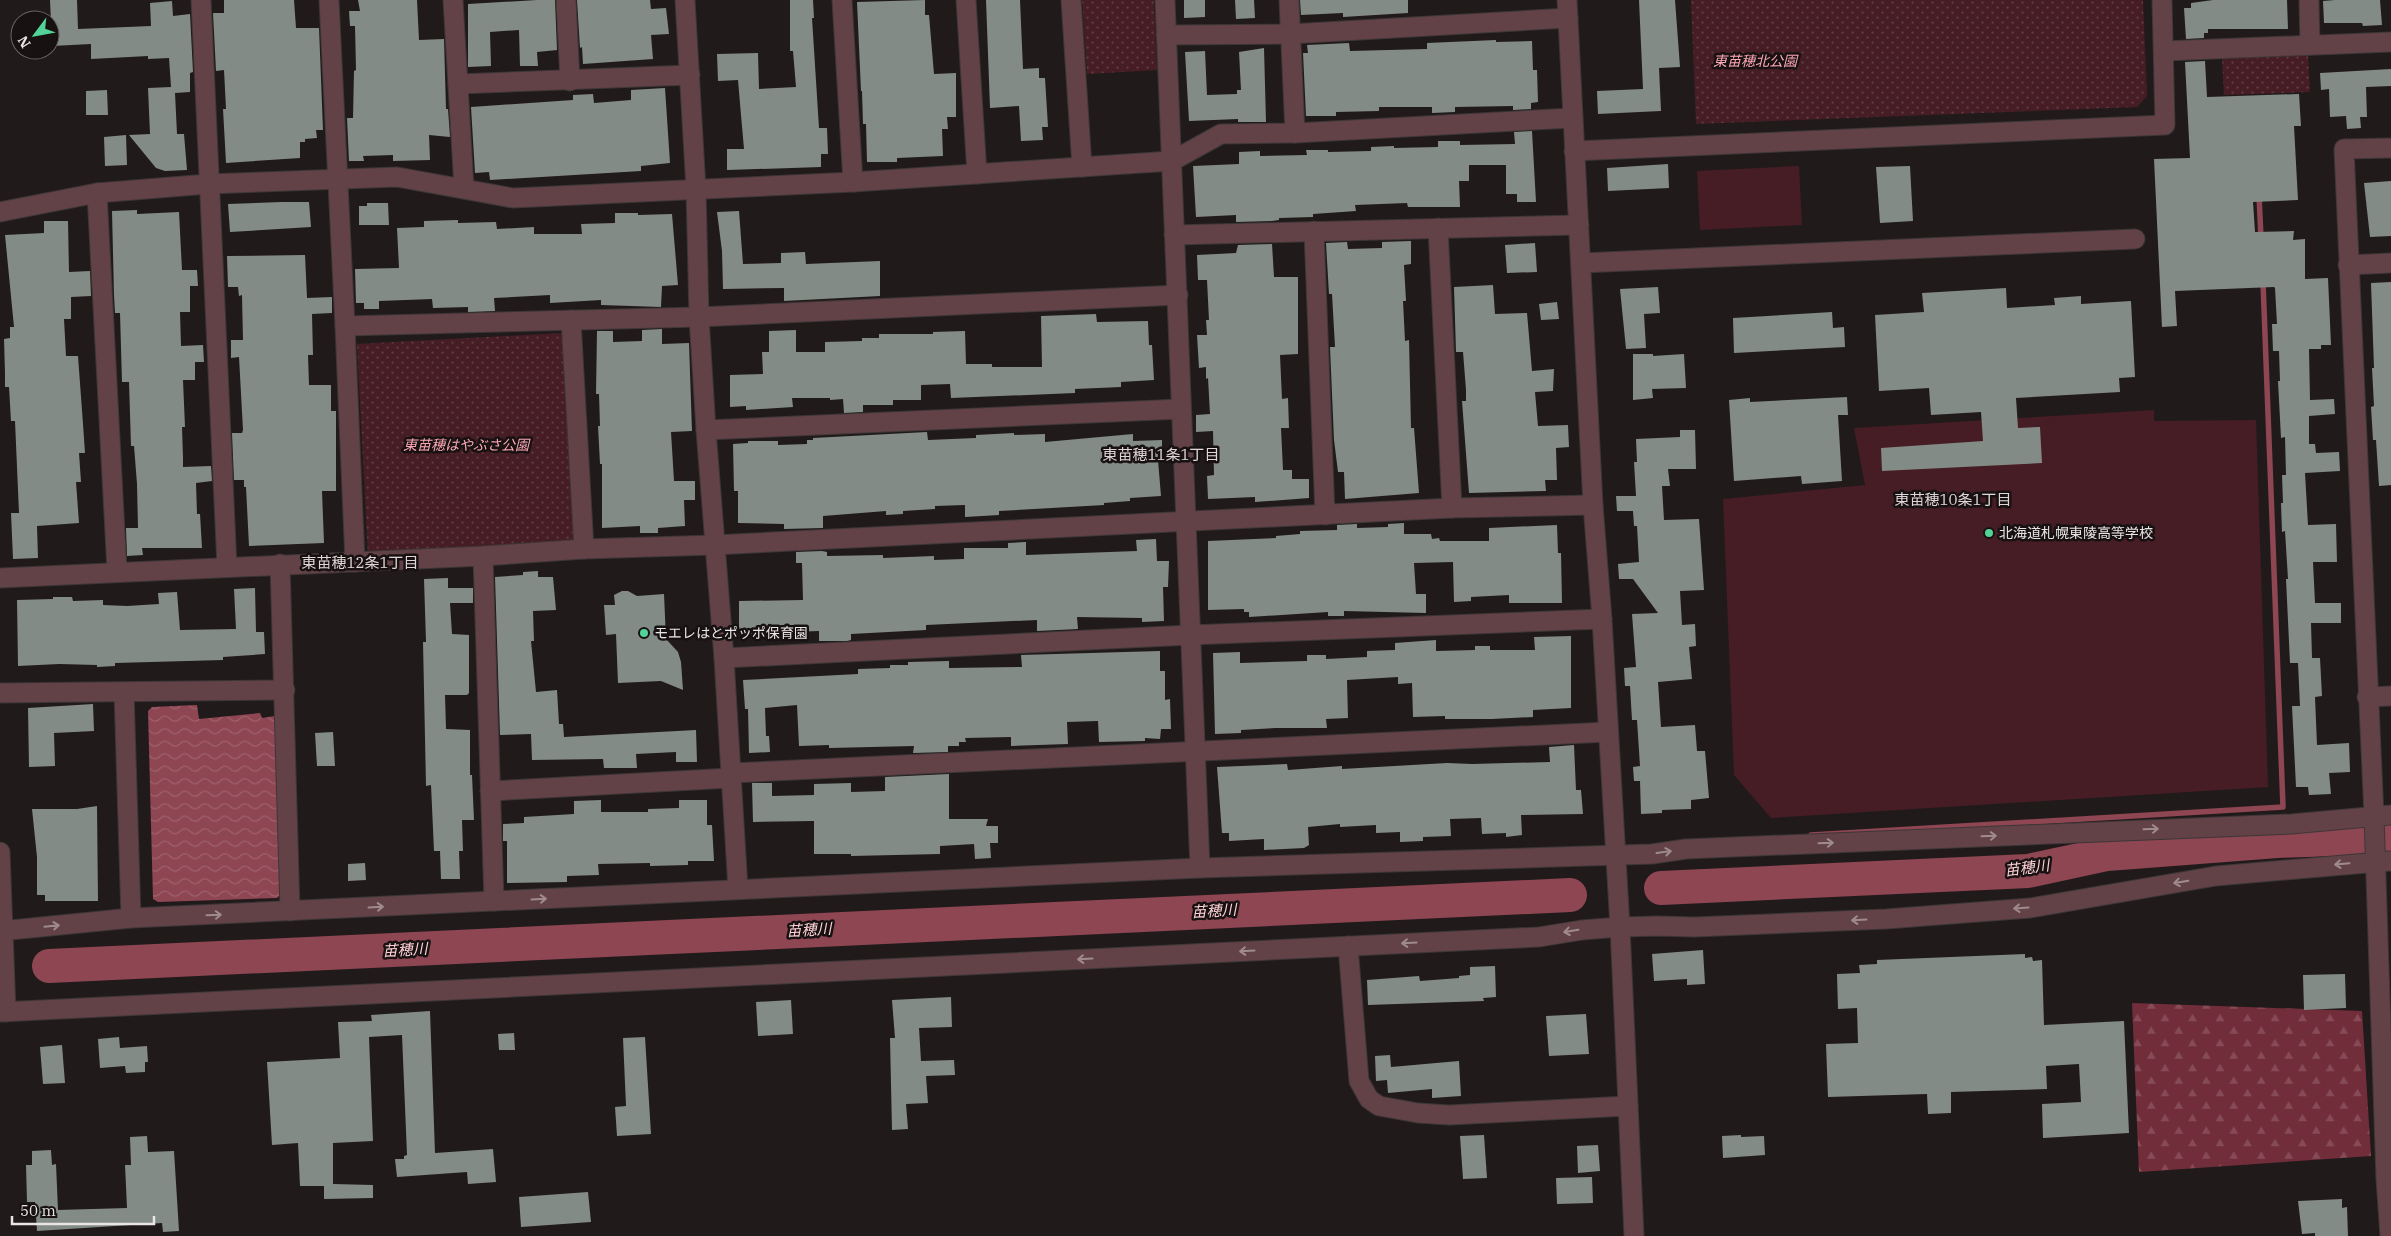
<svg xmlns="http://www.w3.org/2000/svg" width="2391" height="1236" font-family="'IBM Plex Serif','Noto Sans JP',serif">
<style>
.green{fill:#461d24}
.forest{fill:url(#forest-firs)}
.park{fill:url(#park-dots)}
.water{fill:url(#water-waves)}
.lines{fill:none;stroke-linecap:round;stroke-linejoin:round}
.stream{stroke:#8e4653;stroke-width:5.5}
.river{stroke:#8e4653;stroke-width:34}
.building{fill:#838b86}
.minor-casing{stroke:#3d3637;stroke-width:21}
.minor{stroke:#624247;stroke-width:19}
.oneway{stroke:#9f8b8e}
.poi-dot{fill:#52d397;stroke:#171112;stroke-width:2}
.labels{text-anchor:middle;stroke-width:5;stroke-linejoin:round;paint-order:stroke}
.park-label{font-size:14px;font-style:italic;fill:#fda7b4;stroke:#171112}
.poi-label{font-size:14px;fill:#e9e4e5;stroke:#171112;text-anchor:start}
.neighbourhood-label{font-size:15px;fill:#e0d6d7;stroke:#171112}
.water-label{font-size:15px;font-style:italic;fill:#ffd2d7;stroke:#171112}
</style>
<defs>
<pattern id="forest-firs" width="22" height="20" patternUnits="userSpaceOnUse" patternTransform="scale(1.25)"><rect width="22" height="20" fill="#722d3b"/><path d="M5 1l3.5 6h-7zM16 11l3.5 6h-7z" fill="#864b57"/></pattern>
<pattern id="park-dots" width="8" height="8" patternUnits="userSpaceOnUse" patternTransform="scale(1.25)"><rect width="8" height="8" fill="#461d24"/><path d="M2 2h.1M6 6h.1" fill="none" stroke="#613e44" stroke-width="1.8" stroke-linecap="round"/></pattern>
<pattern id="water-waves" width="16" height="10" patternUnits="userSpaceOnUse" patternTransform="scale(1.25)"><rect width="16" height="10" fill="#8e4653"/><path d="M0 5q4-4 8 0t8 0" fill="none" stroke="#9e616c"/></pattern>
</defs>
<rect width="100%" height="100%" fill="#211a1b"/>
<g class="green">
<path d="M1799,166L1802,225L1700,230L1697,171Z"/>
<path d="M2154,410V421L2256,420L2268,787L1771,818L1734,775L1723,499L1865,485L1854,428Z"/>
</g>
<path class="forest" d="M2132,1003L2362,1011L2371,1156L2139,1172Z"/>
<g class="park">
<path d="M1082,0H1154L1157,70L1087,74Z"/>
<path d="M1691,0H2143L2147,96L2137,107L1696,124Z"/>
<path d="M2308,54L2310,92L2224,95L2222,59Z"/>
<path d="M564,333L575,545L368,556L357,344Z"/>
</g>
<path class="water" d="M197,705L199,719L260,713L262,718L275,716L283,892L277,898L158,902L153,899L148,711L152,707Z"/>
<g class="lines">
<g class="stream">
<path d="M2259,195L2261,238"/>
<path d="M1811,835L2283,807L2263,282"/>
</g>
<g class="river">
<path d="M1661,888L2028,871L2107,854L2277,841L2391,837"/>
<path d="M49,966L1570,895"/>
</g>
</g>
<g class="building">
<path d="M50,0H77L78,29L151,26L150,3L172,1L173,16L190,14L193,72L190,73V92L175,93L177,134H184L187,170L165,171L156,168L129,135L150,134L148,88L171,87L169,58L148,59V56L91,59V44L52,46Z"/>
<path d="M224,0H294L296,28H319L323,130H316L317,138L305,139V142H300V158L226,163L223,109H226L224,70L216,71L213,13H224Z"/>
<path d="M358,0H417L419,40L444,39L446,109H448L450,137L429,135L430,160L393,161V155L363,156L364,161H349L347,118H353L354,71L356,70L355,26H350L349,11H360Z"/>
<path d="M537,0H555L557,50L537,52L538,66H520L519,30L490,32L491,66L468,67V4Z"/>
<path d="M577,0H650L651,9L666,8L669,34L651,35L653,59L583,64L582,47L580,48Z"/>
<path d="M790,0H813L814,18H812L819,128H827L828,154H821V167L727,170V149H744L741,115L738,80L718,81L717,54L758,53L759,89L796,87L793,51H790Z"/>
<path d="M925,0V15H929L934,74L956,73V117H947L948,129H942L943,156L897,158V162H867L866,124H863L862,91H861L857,2Z"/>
<path d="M986,0H1020L1023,69L1039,68V78H1045L1048,127H1042L1043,140L1021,141L1019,106L990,108Z"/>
<path d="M1184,0H1205V17L1184,18Z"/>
<path d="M1235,0H1254L1255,18L1236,19Z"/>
<path d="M1300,0H1408V13L1343,17V13L1301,15Z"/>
<path d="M1639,0H1675L1680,67L1659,68L1661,111L1598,114L1597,91L1643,89Z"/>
<path d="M2213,0H2287L2288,29H2208V33H2204V38L2186,39L2184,8H2191V3Z"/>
<path d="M2335,0H2380L2382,25L2363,26L2362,23H2324L2323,1Z"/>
<path d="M1496,40V42L1532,41L1533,70H1537L1538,102L1531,103V109L1513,110V106L1455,107V112L1432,113V107H1379V111L1336,112V116H1306L1303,53H1308L1307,45L1349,43L1350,51L1427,49V43Z"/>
<path d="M1264,48L1266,122H1238V119L1189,121L1185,52L1205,51L1207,95L1237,94V90H1241L1239,52Z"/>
<path d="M2205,61L2207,97L2299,94L2301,126H2294L2298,200L2253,202L2255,232L2294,231L2293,240L2305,239V279L2328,278L2331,345H2321V349H2309L2310,400L2334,399L2335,414L2309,416V444H2315L2316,453L2339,452L2340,471L2305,473L2308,525L2336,524L2337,562H2313L2315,603H2341V623H2311L2312,658H2320L2322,696L2315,697L2317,745L2349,743L2350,772L2329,773L2331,794L2309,795L2308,787H2296L2292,706H2300L2298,663H2290L2286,579H2288L2285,531L2282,532L2281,503H2283L2282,475H2286L2285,437L2281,438L2278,381H2280L2279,351H2273L2272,324H2277L2275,288L2274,287L2175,291L2177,326L2162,327L2154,159L2190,158L2185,62Z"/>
<path d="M2391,69V86L2366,87L2367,117H2360L2361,128L2347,129L2346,116L2330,117L2329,89L2321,90L2320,73Z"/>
<path d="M665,88L670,163L641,166V171L490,180L489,172L475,173L471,107L573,100V95L593,94L594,103L631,100V90Z"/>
<path d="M107,90L108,115H86V91Z"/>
<path d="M1532,131L1536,202H1517V194H1506V165H1469V181H1459L1460,207H1408L1407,203L1355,205L1356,211L1313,214V217L1279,218V220L1272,221L1236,222V215L1196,217L1193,166L1239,164V152L1260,151V156L1307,155L1306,150H1328V152L1371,151V147L1394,146V148L1438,147V141H1460V145L1515,144L1514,132Z"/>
<path d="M126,135L127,165L105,166L104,137Z"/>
<path d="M1668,164L1669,188L1608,191L1607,168Z"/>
<path d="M1910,166L1913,221L1880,223L1876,167Z"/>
<path d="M2391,181V236L2370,237L2364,183Z"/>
<path d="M282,202H309L311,227L230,232L228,204Z"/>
<path d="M367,203H388L389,225H359V206H367Z"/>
<path d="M137,210V214L179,212L182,270H197L198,286H190V312H180L181,346L203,345L204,362H195V380H183L185,427H182L183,458V467L211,466L212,481L196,483L197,514H200L202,548H142L143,555L127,556L126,528H138L137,484L134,446H131L129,382H122L120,313H115L114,295L112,211Z"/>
<path d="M739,211L743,264L781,263V253L805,252L806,264L880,261V296L784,301V288L723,289L722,251L717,212Z"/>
<path d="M615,213H638V215L672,214L678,285L662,286L661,307L601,305V300L550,303V295L494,298L495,311L468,312V307L433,308L432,299L379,301V309H364V303H356L355,269L399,268L397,228L424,227V221L458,220V223L496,222L497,229L534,227V234H582L581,224L615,223Z"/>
<path d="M44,221H68L69,272L90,271L91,296L71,297V319H64L66,356H78L83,424L85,453H79L81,482H76L79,523L37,526L38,558L13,559L11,513H19L15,421H11L9,387H5V373L4,339L10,338V327H14L5,235L44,233Z"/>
<path d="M1411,241V264L1404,265L1406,301H1403L1405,341L1409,340L1411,428H1414L1419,493L1345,499L1344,472H1338L1334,440L1330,347H1335L1332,294H1329L1326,243L1347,242L1348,249L1382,248V242Z"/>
<path d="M1535,243L1537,272L1507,273L1505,245Z"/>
<path d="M1272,244L1274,277H1298V354L1280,355L1282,399L1288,398L1289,428H1281L1283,470H1292V479H1309V498L1255,502V497L1208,499L1207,476L1214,475L1213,431L1196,432V415L1210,414L1208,378L1206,379V367L1199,368L1197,335H1207L1206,320H1209L1207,280H1198L1197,255L1236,253L1238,245Z"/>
<path d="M305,255L307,298L332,297V313L312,314L313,355H308L309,385H331V411H336V491H322L324,543L249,546L246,487H244V480H234L232,433H242L243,430L239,357L231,358V340H243L242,295L239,296L238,287H228L227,256Z"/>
<path d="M2391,282V485L2379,486L2376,440H2373L2371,407L2374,406L2372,368H2374L2371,283Z"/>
<path d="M1493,285L1495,314L1527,313L1532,371L1554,369L1553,391L1535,392L1538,426L1568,425L1569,447L1556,448L1557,480H1545L1546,491L1469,493L1462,401H1466V390L1463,352H1456L1454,287Z"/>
<path d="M1658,287L1660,313L1644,314L1646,348L1626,349L1620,289Z"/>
<path d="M2006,288L2007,308L2055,305L2054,298L2081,296V304L2131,301L2135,377L2119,378L2120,392L2016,398L2018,428L2040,427L2042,463L1882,471L1881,448L1983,441L1981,412L1931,415L1929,388L1879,391L1875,315L1924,312L1922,293Z"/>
<path d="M1557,302L1559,319L1541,320L1539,304Z"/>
<path d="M1832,312L1833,328L1844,327L1845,347L1734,353L1733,318Z"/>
<path d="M1096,314L1097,322L1148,321L1149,345H1152L1154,380L1121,382V387L1075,389V393L951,398L950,384L921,385V400H893V405H863V412L844,413L843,399L830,400V398H792L793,407L746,410V406L730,407V375L763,374L762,352H769V331L796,330V352H825V342L862,341V338H879V334H933V332L965,331L966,364H992V367H1042L1041,316Z"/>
<path d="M662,329V344L689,343L692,431L671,432L674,481H695V500H684L685,526L658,528V533H640V526L602,528V464H600L598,426H600L599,394H596L597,331H613V342L642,341V330Z"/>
<path d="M1633,354H1653V356L1684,354L1686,388L1652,389L1653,398L1633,400Z"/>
<path d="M1847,397L1848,415H1838L1842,481L1802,484L1801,476L1734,481L1729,400L1750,398V402Z"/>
<path d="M1680,430H1695L1696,469H1668L1670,486H1662L1664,520L1699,519L1704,590L1680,591L1682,625L1695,624L1696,646L1689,647L1692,679L1658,682L1661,727L1695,725L1697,751H1705L1709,798L1691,800V809L1662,810V813L1641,814L1640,781H1634L1633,767L1640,766L1637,720H1632L1630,686H1625L1624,668L1636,667L1632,614L1658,613L1633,579H1619L1618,564L1639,562L1637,526H1634L1633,511H1617L1616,496H1636L1634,462H1637L1636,439L1680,437Z"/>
<path d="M927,432L928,440L976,438V435L1014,433V435L1045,434V442L1133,434V441L1162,440V460H1158L1161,496L1130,498V501L1104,503V505L999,511V515L965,517V505L935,506V509L903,511V514L886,515V511L823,516V528L784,529V524L738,523V491H734L733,444L748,443V441H778V445L807,444V440H813V438Z"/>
<path d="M1404,523V534H1431L1432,539L1439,538L1440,541H1489V528L1557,525L1558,553H1561L1562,603H1509V595L1471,597V601L1454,602L1453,562L1414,563L1416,594H1426V613L1344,611V616H1328V612L1249,617V612H1244V609L1208,610V541L1276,538V536L1300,534V531L1337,530V525L1357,524V528L1388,527V524Z"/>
<path d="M1156,539L1157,561H1169L1168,587H1163L1164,621L1142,622V618L1077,617L1078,629L1037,631V620L926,625V630L851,634V640L847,641H819V631L760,633V635H739V601L803,600L802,563H796V552L822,551L827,552V556L883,555V558L934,556V560L964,559V548H1008V543L1026,542V555L1137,551L1136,540Z"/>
<path d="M538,571V577H553L556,610L533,611L534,641H531L536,692L557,690L559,724H563L564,737L696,730L697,762H676V752L636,754L637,768H604L603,759L532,760L531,734L500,735L495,577L523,575V572Z"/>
<path d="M448,578V588H473V603H450L452,634L469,635V693L467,695H445L446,729L470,730V775H472L474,820H462L463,851H459L460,879H441L440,851H434L431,785L426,786L423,642H426L424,579Z"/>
<path d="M255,588L256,632H264L265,654L223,657V660L115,663V666L97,667V665L59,664L18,666L17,600L53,599V597H72L73,601L103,600V605L127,606L159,604L158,593L177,592L180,630L236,629L234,589Z"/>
<path d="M622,591H628L637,596L664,594L666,639L678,652L681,662L683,690L661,681L618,683L616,634L606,635L604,605H615L614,595Z"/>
<path d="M1571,636V708L1533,710V717L1492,719H1445V716L1413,717L1412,683L1398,684V677L1347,680L1348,718L1326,719L1327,728H1276L1241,730V733L1215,734L1213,653L1240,652V663L1307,661V655H1326V659L1367,657V651L1395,650V643L1436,640V651L1475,650V646H1490V650H1535L1534,637Z"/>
<path d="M1160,651V671H1165V700L1170,699L1171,729H1161L1160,739L1145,738V741L1099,742L1098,721L1067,722L1068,744L1011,746V737L965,738L966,742H959V746H948V752L913,753L914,746L829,748V745L799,746L797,705L765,708L766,736H769L770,752L749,753L748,709H745L743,680L858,674V669L890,668V665H908V662L949,661V668L1022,667L1021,655Z"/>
<path d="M93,704L94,731L54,733L55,766L29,767L28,708Z"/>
<path d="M333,732L335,766H317L315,733Z"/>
<path d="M1574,745L1576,790H1581L1583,814L1521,815L1522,835L1506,837V833L1482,834L1481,818L1450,819L1451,836L1423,837V841L1400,842V832L1376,833V825L1340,827V824L1308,827L1309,845L1304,848L1264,850V839L1229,841V833H1222L1217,767L1287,764L1288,770L1342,766V769L1447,763L1472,764L1550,762L1549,747Z"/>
<path d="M949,774V819H988L986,826H998V843H990L991,858L975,859L974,844L940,846V854L851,856V854H814V821L753,822L752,783H772V796L814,795V784L851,783V792L885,791V777Z"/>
<path d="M601,800V812H648V809L679,808V800H707V825H712L714,861H688V865L650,866V863L598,864L599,875L567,876V882L507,883V841H503V824L524,823V817L574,814V801Z"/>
<path d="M97,806L98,901H45V895H37V857L32,809H77Z"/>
<path d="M365,863L366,880L348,881V864Z"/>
<path d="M1703,950L1705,984L1687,985V979L1654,981L1652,954Z"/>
<path d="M2025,954V958L2032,957L2033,961L2042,960L2044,1025L2124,1021L2129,1133L2043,1138L2042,1104L2081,1102L2079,1064L2046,1066L2047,1089L1951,1092V1113L1928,1114L1927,1094L1828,1097L1826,1044L1858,1043L1857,1008L1838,1009L1837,974L1860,973L1859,965L1877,964V960Z"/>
<path d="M1495,966L1496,997L1483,998L1484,1001L1368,1005L1367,980L1419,976L1420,981L1459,978V976L1470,975V967Z"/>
<path d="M2345,974L2346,1008L2304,1010L2303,975Z"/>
<path d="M951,997L952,1027L919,1028L921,1061L954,1060L955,1075L926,1076L928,1103L906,1104L908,1129L892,1130L890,1038H895L892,1000Z"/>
<path d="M791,1000L793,1034L758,1036L756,1002Z"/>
<path d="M430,1011L435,1153L493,1149L496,1182L468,1184L467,1172L397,1177L395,1159H404V1156L407,1155L402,1035L369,1037L373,1141L333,1143V1184L373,1185V1198L324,1199V1186H300L298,1143L272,1145L267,1062L340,1058L338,1022L372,1021L371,1015Z"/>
<path d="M1586,1014L1589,1054L1549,1056L1546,1016Z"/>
<path d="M514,1033L515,1050H499L498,1034Z"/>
<path d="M119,1037L120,1048L147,1046L148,1062H145V1072L126,1073L125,1066L100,1068L98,1039Z"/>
<path d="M645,1037L651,1134L617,1136L615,1107L626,1106L623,1038Z"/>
<path d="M62,1045L65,1083L43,1084L40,1047Z"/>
<path d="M1390,1055L1391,1067L1459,1061L1461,1096L1432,1098V1089L1388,1093L1387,1080L1376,1081L1375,1056Z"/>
<path d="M1484,1135L1487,1178L1463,1179L1460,1136Z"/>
<path d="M1741,1135V1137L1764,1136L1765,1155L1723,1158L1722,1136Z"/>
<path d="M147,1136L148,1152L174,1151L179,1231L163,1232L162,1223L37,1231L35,1202H27L26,1165H32V1151L51,1150L52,1165L56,1164L58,1210L127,1208L125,1165H131L130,1137Z"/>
<path d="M1598,1145L1600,1171L1578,1173L1577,1146Z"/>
<path d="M1592,1177L1593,1203L1557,1204L1556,1178Z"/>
<path d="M588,1192L591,1222L521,1227L519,1197Z"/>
<path d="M2342,1199V1208L2347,1207L2348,1236H2315V1233L2302,1234L2298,1201Z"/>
</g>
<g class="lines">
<g class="minor-casing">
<g id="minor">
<path d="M201,0L227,567"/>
<path d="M329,0L345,326L355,562"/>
<path d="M453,0L464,188"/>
<path d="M566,0L570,81"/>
<path d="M685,0L696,189L699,317L706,430L724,658L738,889"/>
<path d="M842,0L853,182"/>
<path d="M966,0L977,174"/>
<path d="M1071,0L1082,167"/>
<path d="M1165,0L1200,868"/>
<path d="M1289,0L1295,133"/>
<path d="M1567,0L1593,505L1602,619L1620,927L1634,1236"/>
<path d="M2309,0L2310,45"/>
<path d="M1166,35L1290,34L1568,18"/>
<path d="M2164,51L2391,42"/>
<path d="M458,84L690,75"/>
<path d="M1574,151L2165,125L2162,0"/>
<path d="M97,193L117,571"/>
<path d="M0,212L97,193L208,184L397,177L513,198L853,182L1172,161L1221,134L1295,133L1572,118"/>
<path d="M1438,228L1452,508"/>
<path d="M1314,231L1325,515"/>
<path d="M1174,235L1579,225"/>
<path d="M1581,263L2135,239"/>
<path d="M2348,265L2391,263"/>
<path d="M571,320L584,549"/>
<path d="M345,326L699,317L1178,295"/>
<path d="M706,430L1181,409"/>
<path d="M483,556L494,901"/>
<path d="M280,564L290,911"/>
<path d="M0,578L483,556L584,549L714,545L1452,508L1593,505"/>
<path d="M724,658L1190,635L1602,619"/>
<path d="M124,692L131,918"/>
<path d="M0,693L285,690"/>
<path d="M2367,697L2391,696"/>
<path d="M731,773L1608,732"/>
<path d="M490,791L731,778"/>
<path d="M0,852L6,1012"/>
<path d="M0,931L131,918L1200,868L1652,854L1686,849L2291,824L2391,815"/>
<path d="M1348,946L1359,1081L1369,1099L1379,1106L1418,1113L1449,1115L1628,1106"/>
<path d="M0,1012L1539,937L1582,930L1620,927L1657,926L1694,927L1886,919L2030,908L2216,876L2391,861"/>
<path d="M2390,1236L2386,1179L2374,816L2344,149L2391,148"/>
</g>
</g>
<use href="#minor" class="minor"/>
</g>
<defs><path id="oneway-shaft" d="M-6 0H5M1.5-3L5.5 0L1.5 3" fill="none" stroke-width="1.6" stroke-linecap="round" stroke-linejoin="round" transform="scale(1.25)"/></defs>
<g class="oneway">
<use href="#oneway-shaft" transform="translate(2151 829) rotate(-2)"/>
<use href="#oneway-shaft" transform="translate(1989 836) rotate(-2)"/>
<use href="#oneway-shaft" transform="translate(1826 843) rotate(-2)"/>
<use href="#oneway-shaft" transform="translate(1664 852) rotate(-8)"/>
<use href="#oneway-shaft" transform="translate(2342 864) rotate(175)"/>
<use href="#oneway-shaft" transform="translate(2181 882) rotate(170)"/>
<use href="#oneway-shaft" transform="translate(539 899) rotate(-3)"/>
<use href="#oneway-shaft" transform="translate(376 907) rotate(-3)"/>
<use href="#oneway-shaft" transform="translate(2021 908) rotate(176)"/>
<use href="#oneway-shaft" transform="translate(214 915) rotate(-2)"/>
<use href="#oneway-shaft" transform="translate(1859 920) rotate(177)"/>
<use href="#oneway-shaft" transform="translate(52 926) rotate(-6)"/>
<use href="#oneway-shaft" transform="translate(1571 931) rotate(171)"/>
<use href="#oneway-shaft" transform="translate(1409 943) rotate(177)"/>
<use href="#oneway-shaft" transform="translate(1247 951) rotate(177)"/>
<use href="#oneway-shaft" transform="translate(1085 959) rotate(177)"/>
</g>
<g class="poi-dot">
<circle cx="1989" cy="533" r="5"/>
<circle cx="644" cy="633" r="5"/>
</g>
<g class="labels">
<g class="park-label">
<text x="1755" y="66">東苗穂北公園</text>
<text x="466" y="450">東苗穂はやぶさ公園</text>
</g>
<g class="poi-label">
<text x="1999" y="538">北海道札幌東陵高等学校</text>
<text x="654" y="638">モエレはとポッポ保育園</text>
</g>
<g class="neighbourhood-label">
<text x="1161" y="460">東苗穂11条1丁目</text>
<text x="1953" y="505">東苗穂10条1丁目</text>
<text x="360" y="568">東苗穂12条1丁目</text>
</g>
<g class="water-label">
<text transform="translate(2027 868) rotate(-7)" y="5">苗穂川</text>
<text transform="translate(1214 911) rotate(-3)" y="5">苗穂川</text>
<text transform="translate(809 930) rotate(-3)" y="5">苗穂川</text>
<text transform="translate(405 950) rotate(-3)" y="5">苗穂川</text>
</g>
</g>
<g transform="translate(35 35) rotate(238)"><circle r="24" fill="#171112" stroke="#6b6566"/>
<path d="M0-4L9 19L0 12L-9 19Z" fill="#52d397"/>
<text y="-8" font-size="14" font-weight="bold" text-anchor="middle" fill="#e9e4e5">N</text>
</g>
<path d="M12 1216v8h142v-8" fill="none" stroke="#e9e4e5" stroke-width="2.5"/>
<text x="20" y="1216" font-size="15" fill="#e9e4e5" stroke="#171112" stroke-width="4" paint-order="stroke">50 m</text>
</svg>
